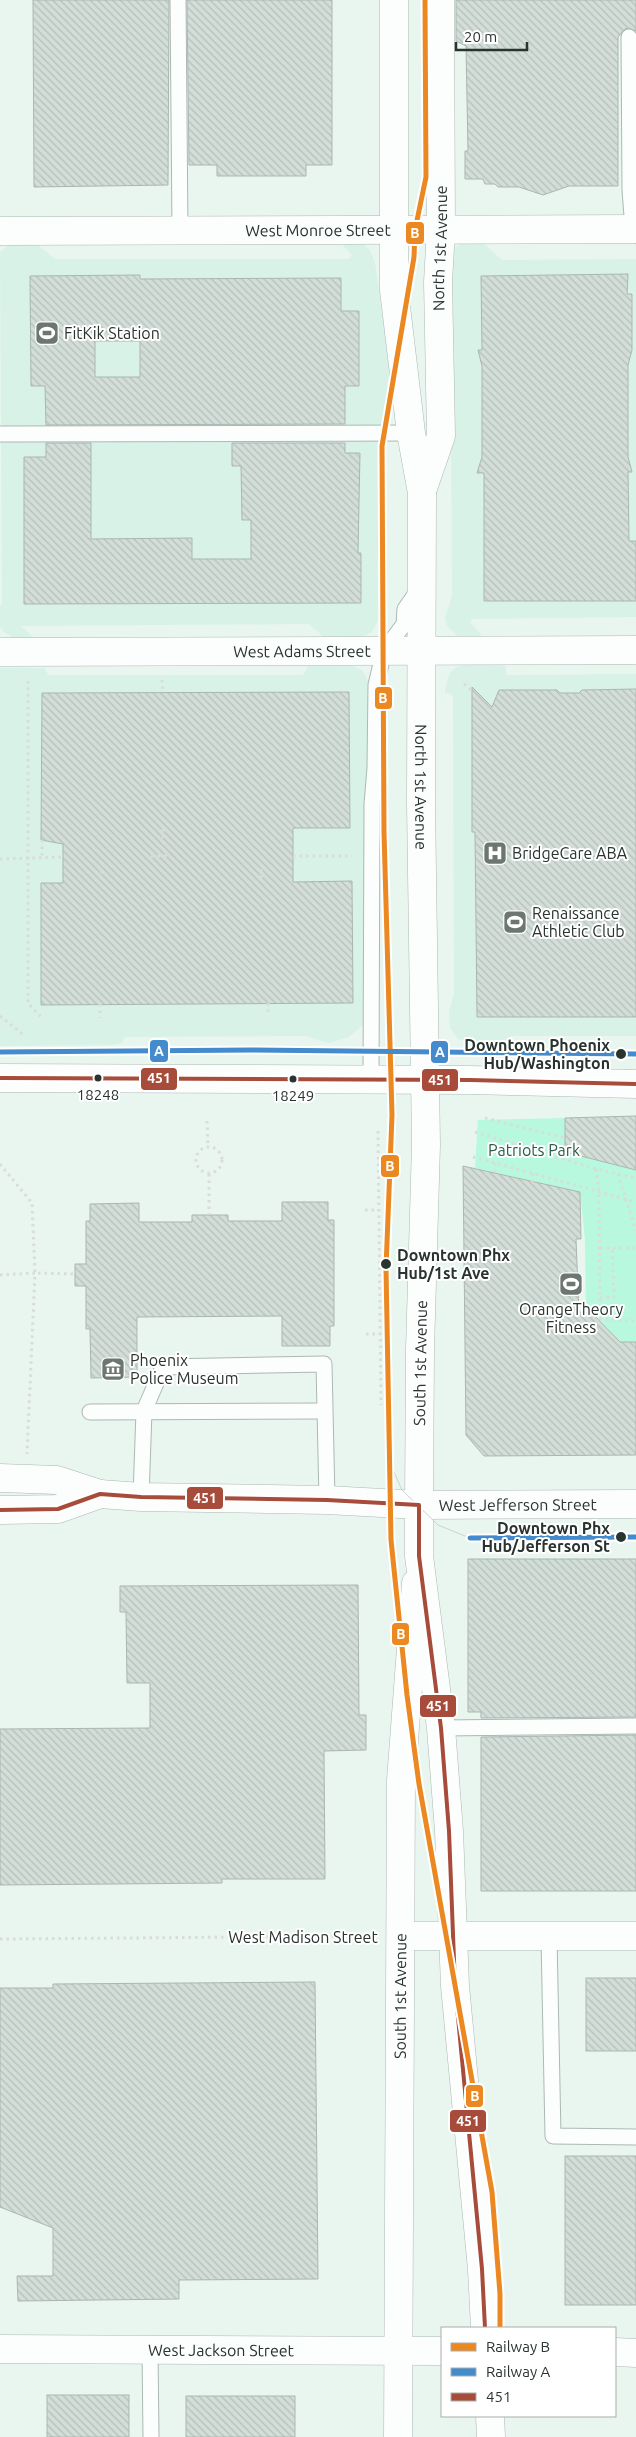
<svg xmlns="http://www.w3.org/2000/svg" width="636" height="2437" font-family="Ubuntu,sans-serif">
<style>
.built{fill:#d8f2e7}
.green{fill:#b8f8df}
.building{fill:url(#building-back-hatch);stroke:#abb6b1;fill-rule:evenodd}
.lines{fill:none;stroke-linecap:round;stroke-linejoin:round}
.service-casing{stroke:#adb8b3;stroke-width:17}
.minor-casing{stroke:#adb8b3;stroke-width:29}
.secondary-casing{stroke:#adb8b3;stroke-width:29}
.primary-casing{stroke:#adb8b3;stroke-width:29}
.path{stroke:#d9dcdb;stroke-width:3;stroke-dasharray:2.5 4;stroke-linecap:butt}
.service{stroke:#fcfefd;stroke-width:15}
.minor{stroke:#fcfefd;stroke-width:28}
.secondary{stroke:#fcfefd;stroke-width:28}
.primary{stroke:#fcfefd;stroke-width:28}
.tram{stroke:#ced3d0;stroke-width:1}
.bus-1-casing{stroke:#fff;stroke-width:8}
.bus-1{stroke:#a74b3a;stroke-width:4}
.rail-1-casing{stroke:#fff;stroke-width:9}
.rail-2-casing{stroke:#fff;stroke-width:9}
.rail-1{stroke:#eb8821;stroke-width:5}
.rail-2{stroke:#448bcd;stroke-width:5}
.stop-dot{fill:#29332f;stroke:#fff;stroke-width:2}
.labels{text-anchor:middle;stroke-width:4;stroke-linejoin:round;paint-order:stroke}
.bus-label{font-size:15px;fill:#29332f;stroke:#fff}
.street-label{font-size:16px;fill:#29332f;stroke:#fff}
.poi-label{font-size:16px;fill:#29332f;stroke:#fff;text-anchor:start}
.stop-label{font-size:16px;font-weight:bold;fill:#29332f;stroke:#fff;text-anchor:end}
.park-label{font-size:16px;fill:#2b5a49;stroke:#fff}
.line-badge{stroke:#fff;stroke-width:2}
.badge-label{font-size:14px;text-anchor:middle;font-weight:bold;fill:#fff}
</style>
<defs>
<pattern id="building-back-hatch" width="6" height="6" patternUnits="userSpaceOnUse" patternTransform="scale(1.25)"><rect width="6" height="6" fill="#d3ded9"/><path d="M-1 5l2 2M0 0l6 6M5-1l2 2" fill="none" stroke="#b5bfbb"/></pattern>
</defs>
<rect width="100%" height="100%" fill="#e8f6ef"/>
<g class="built">
<path d="M32,240L55,259H349L352,255L341,243L359,241L370,250L375,263L390,368L380,453V617L372,632L362,637L325,638L309,624L21,626L35,639H15L4,632L0,627V605H2L0,252L12,242Z"/>
<path d="M480,240L502,260L636,259V617L472,619L470,622L481,634L480,636L472,638L458,636L447,626L445,618L452,596L450,258L455,248L463,242Z"/>
<path d="M464,665H505L507,675L636,674V1036H512L501,1043L466,1042L457,1038L450,1028L449,1012L454,994L453,697L451,694L445,693V688L450,673L455,668Z"/>
<path d="M308,666H353L363,671L368,681L366,1019L363,1025L349,1037L328,1043L306,1036L125,1037L122,1043L112,1045L0,1046V668H45L48,675H303Z"/>
</g>
<path class="green" d="M565,1118V1152L636,1170V1342H610V1331L592,1311L586,1310L585,1239L580,1192L475,1168L478,1120Z"/>
<g class="building">
<path d="M33,0H169L168,185L34,187Z"/>
<path d="M187,0H332V165H306V176H217V165H189Z"/>
<path d="M456,0H636V31L629,28L625,29L618,37V186H569L543,195L519,187H498L495,184H485L483,179H465V151H468L466,46L456,41Z"/>
<path d="M628,274L627,294H632V350L628,365V457L632,472H628L629,541H636V601H484V473H477L482,457V366L478,350H482L481,276Z"/>
<path d="M140,275V279L341,278V311H359V386H345V424L46,425L45,386H31L30,276ZM95,341H140V377H95Z"/>
<path d="M46,443H91V539L192,538V559H251V520H242L241,466H232V443H345V453H360L358,553H361V603L24,604V457H46Z"/>
<path d="M472,687L492,707L499,690H557L560,693H579L582,690L636,689V1017H477L475,832H472Z"/>
<path d="M349,692L350,828H293V882L352,881L353,1003L41,1005V883H63V844L41,840L42,693Z"/>
<path d="M636,1116V1170L565,1152V1118Z"/>
<path d="M463,1166L580,1192L581,1239H576L579,1312L592,1313L620,1342H636V1455L484,1456L466,1435Z"/>
<path d="M282,1202H328V1220H334V1326H330V1346H282V1316L137,1317V1377L91,1378L90,1329H86V1286H75V1264H86V1221H90V1204L139,1203V1222H192V1215H228V1221H282Z"/>
<path d="M468,1559H636V1717L481,1718V1712H468Z"/>
<path d="M358,1585L359,1715H366V1750L324,1751L325,1879H222V1883L0,1885V1729L150,1728V1683H127L126,1612H120V1586Z"/>
<path d="M636,1735V1891H481V1737Z"/>
<rect x="586" y="1978" width="50" height="73"/>
<path d="M315,1982L318,2279L179,2280V2299L18,2301L17,2276H53V2228L0,2207V1988H53V1984Z"/>
<rect x="565" y="2156" width="71" height="149"/>
<rect x="47" y="2395" width="82" height="42"/>
<rect x="186" y="2396" width="109" height="41"/>
</g>
<g class="lines">
<g class="service-casing">
<g id="service">
<path d="M178,0L180,231"/>
<path d="M629,37L630,190L633,229L636,235"/>
<path d="M0,434L411,433"/>
<path d="M371,1081L372,804L375,768L376,685L384,651L404,624L405,609L419,589"/>
<path d="M90,1412L324,1411"/>
<path d="M141,1497L144,1411L163,1367L324,1364L327,1500"/>
<path d="M441,1728L636,1726"/>
<path d="M549,1937L553,2136L636,2137"/>
<path d="M150,2350L151,2437"/>
</g>
</g>
<g class="minor-casing">
<g id="minor">
<path id="s1" d="M0,231L636,229"/>
<path id="s2" d="M0,652L636,650"/>
<path d="M402,1936H636"/>
<path id="s3" d="M0,2349L442,2351"/>
<path d="M615,2352L636,2353"/>
<path id="s4" d="M398,2437L401,1780L416,1583"/>
</g>
</g>
<g class="secondary-casing">
<g id="secondary">
<path d="M0,1078L470,1080L636,1084"/>
<path d="M0,1478L57,1480L100,1494L141,1497L327,1500L419,1505V1556L441,1728L449,1831L455,1986L482,2269L485,2328"/>
<path d="M0,1510L58,1509L100,1494"/>
<path d="M490,2416L491,2437"/>
</g>
</g>
<g class="primary-casing">
<g id="primary">
<path id="s5" d="M394,0V290L411,433L422,493L421,804L426,1145L420,1349L419,1505L636,1504"/>
<path id="s6" d="M422,491L441,436L438,282L441,230L440,0"/>
</g>
</g>
<g class="path">
<path d="M162,680L163,692"/>
<path d="M28,681V1003L42,1018"/>
<path d="M464,684L472,691"/>
<path d="M163,829L164,856"/>
<path d="M42,840V856"/>
<path d="M151,856H170"/>
<path d="M293,856H352"/>
<path d="M0,859L63,857"/>
<path d="M261,869V882"/>
<path d="M102,871V883"/>
<path d="M268,1003V1016"/>
<path d="M100,1004V1018"/>
<path d="M0,1016L25,1036"/>
<path d="M485,1118L565,1138"/>
<path d="M207,1121L208,1147"/>
<path d="M378,1131L381,1405"/>
<path d="M475,1132L596,1169L636,1178"/>
<circle cx="209" cy="1160" r="13"/>
<path d="M473,1157L636,1202"/>
<path d="M495,1163V1174"/>
<path d="M0,1164L32,1203L35,1273L75,1274"/>
<path d="M596,1169L599,1192L600,1319L636,1321"/>
<path d="M209,1174V1215"/>
<path d="M618,1174L636,1231"/>
<path d="M532,1182L533,1173"/>
<path d="M365,1210H378"/>
<path d="M600,1248H636"/>
<path d="M0,1275L35,1273L27,1454"/>
<path d="M600,1298L614,1297L612,1248"/>
<path d="M366,1334H380"/>
<path d="M0,1939L376,1936"/>
</g>
<use href="#service" class="service"/>
<use href="#minor" class="minor"/>
<use href="#secondary" class="secondary"/>
<use href="#primary" class="primary"/>
<path class="tram" d="M389,1461L402,1490L438,1525L470,1538"/>
<g class="bus-1-casing">
<g id="bus-1">
<path d="M0,1078L470,1080L636,1084"/>
<path d="M0,1510L58,1509L100,1494L141,1497L327,1500L419,1505V1556L441,1728L449,1831L455,1986L482,2269L485,2328"/>
</g>
</g>
<use href="#bus-1" class="bus-1"/>
<g class="rail-1-casing">
<path id="rail-1" d="M425,0L426,177L415,230L414,257L382,446L384,832L392,1115L386,1268L391,1540L407,1695L419,1784L492,2192L500,2294V2328"/>
</g>
<g class="rail-2-casing">
<g id="rail-2">
<path d="M0,1052L252,1050L636,1054"/>
<path d="M470,1538L636,1537"/>
</g>
</g>
<use href="#rail-1" class="rail-1"/>
<use href="#rail-2" class="rail-2"/>
</g>
<defs>
<g id="stadium-square" transform="scale(1.25)"><rect x="-9" y="-9" width="18" height="18" rx="4" fill="#6c7772" stroke="#fff"/><path d="M0-5a6.5 5 0 1 0 0 10a6.5 5 0 1 0 0-10ZM-3.5-1.8h7v3.6h-7Z" fill="#fff"/></g>
<g id="hospital-square" transform="scale(1.25)"><rect x="-9" y="-9" width="18" height="18" rx="4" fill="#6c7772" stroke="#fff"/><path d="M-5-5h3v3.5h4V-5h3V5h-3V1.5h-4V5h-3Z" fill="#fff"/></g>
<g id="museum-square" transform="scale(1.25)"><rect x="-9" y="-9" width="18" height="18" rx="4" fill="#6c7772" stroke="#fff"/><path d="M0-6L6-3V-2H-6V-3ZM-5-1h2V3h-2ZM-1-1h2V3h-2ZM3-1h2V3H3ZM-6 4H6V6H-6Z" fill="#fff"/></g>
</defs>
<g fill-rule="evenodd">
<use href="#stadium-square" x="47" y="333"/>
<use href="#hospital-square" x="495" y="853"/>
<use href="#stadium-square" x="515" y="922"/>
<use href="#stadium-square" x="571" y="1284"/>
<use href="#museum-square" x="113" y="1369"/>
</g>
<g class="stop-dot">
<circle cx="621" cy="1054" r="6"/>
<circle cx="98" cy="1078" r="4.5"/>
<circle cx="293" cy="1079" r="4.5"/>
<circle cx="386" cy="1264" r="6"/>
<circle cx="621" cy="1537" r="6"/>
</g>
<g class="labels">
<g class="bus-label">
<text x="98" y="1100">18248</text>
<text x="293" y="1101">18249</text>
</g>
<g class="street-label">
<text dy="6" stroke="none"><textPath href="#s1" startOffset="318">West Monroe Street</textPath></text>
<text dy="6" stroke="none"><textPath href="#s6" startOffset="246">North 1st Avenue</textPath></text>
<text dy="6" stroke="none"><textPath href="#s2" startOffset="302">West Adams Street</textPath></text>
<text dy="6" stroke="none"><textPath href="#s5" startOffset="789">North 1st Avenue</textPath></text>
<text transform="translate(420 1363) rotate(-89)" y="6">South 1st Avenue</text>
<text dy="6" stroke="none"><textPath href="#s5" startOffset="1606">West Jefferson Street</textPath></text>
<text x="303" y="1943">West Madison Street</text>
<text dy="6" stroke="none"><textPath href="#s4" startOffset="441">South 1st Avenue</textPath></text>
<text dy="6" stroke="none"><textPath href="#s3" startOffset="221">West Jackson Street</textPath></text>
</g>
<g class="poi-label">
<text x="64" y="339">FitKik Station</text>
<text x="512" y="859">BridgeCare ABA</text>
<text x="532" y="919">Renaissance<tspan x="532" dy="18">Athletic Club</tspan></text>
<text x="571" y="1315" text-anchor="middle">OrangeTheory<tspan x="571" dy="18">Fitness</tspan></text>
<text x="130" y="1366">Phoenix<tspan x="130" dy="18">Police Museum</tspan></text>
</g>
<g class="stop-label">
<text x="610" y="1051">Downtown Phoenix<tspan x="610" dy="18">Hub/Washington</tspan></text>
<text x="397" y="1261" text-anchor="start">Downtown Phx<tspan x="397" dy="18">Hub/1st Ave</tspan></text>
<text x="610" y="1534">Downtown Phx<tspan x="610" dy="18">Hub/Jefferson St</tspan></text>
</g>
<g class="park-label">
<text x="534" y="1156">Patriots Park</text>
</g>
</g>
<g class="line-badge">
<rect x="405" y="221" width="20" height="24" rx="5" fill="#eb8821"/>
<rect x="374" y="686" width="19" height="24" rx="5" fill="#eb8821"/>
<rect x="149" y="1039" width="20" height="24" rx="5" fill="#448bcd"/>
<rect x="430" y="1040" width="19" height="24" rx="5" fill="#448bcd"/>
<rect x="140" y="1067" width="38" height="24" rx="5" fill="#a74b3a"/>
<rect x="421" y="1068" width="38" height="24" rx="5" fill="#a74b3a"/>
<rect x="380" y="1154" width="20" height="24" rx="5" fill="#eb8821"/>
<rect x="186" y="1486" width="38" height="24" rx="5" fill="#a74b3a"/>
<rect x="391" y="1622" width="19" height="24" rx="5" fill="#eb8821"/>
<rect x="419" y="1694" width="38" height="24" rx="5" fill="#a74b3a"/>
<rect x="465" y="2084" width="19" height="24" rx="5" fill="#eb8821"/>
<rect x="449" y="2109" width="38" height="24" rx="5" fill="#a74b3a"/>
</g>
<g class="badge-label">
<text x="415" y="238">B</text>
<text x="383" y="703">B</text>
<text x="159" y="1056">A</text>
<text x="440" y="1057">A</text>
<text x="159" y="1083">451</text>
<text x="440" y="1085">451</text>
<text x="390" y="1171">B</text>
<text x="205" y="1503">451</text>
<text x="401" y="1639">B</text>
<text x="438" y="1711">451</text>
<text x="475" y="2101">B</text>
<text x="468" y="2126">451</text>
</g>
<rect x="441" y="2327" width="175" height="90" fill="#ffffff" stroke="#a9adac"/>
<rect x="451" y="2343" width="25" height="8" fill="#eb8821" stroke="#a9adac"/>
<text x="486" y="2352" font-size="15" fill="#29332f">Railway B</text>
<rect x="451" y="2368" width="25" height="8" fill="#448bcd" stroke="#a9adac"/>
<text x="486" y="2377" font-size="15" fill="#29332f">Railway A</text>
<rect x="451" y="2393" width="25" height="8" fill="#a74b3a" stroke="#a9adac"/>
<text x="486" y="2402" font-size="15" fill="#29332f">451</text>
<path d="M456 42v8h71v-8" fill="none" stroke="#29332f" stroke-width="2.5"/>
<text x="464" y="42" font-size="15" fill="#29332f" stroke="#ffffff" stroke-width="4" paint-order="stroke">20 m</text>
</svg>
